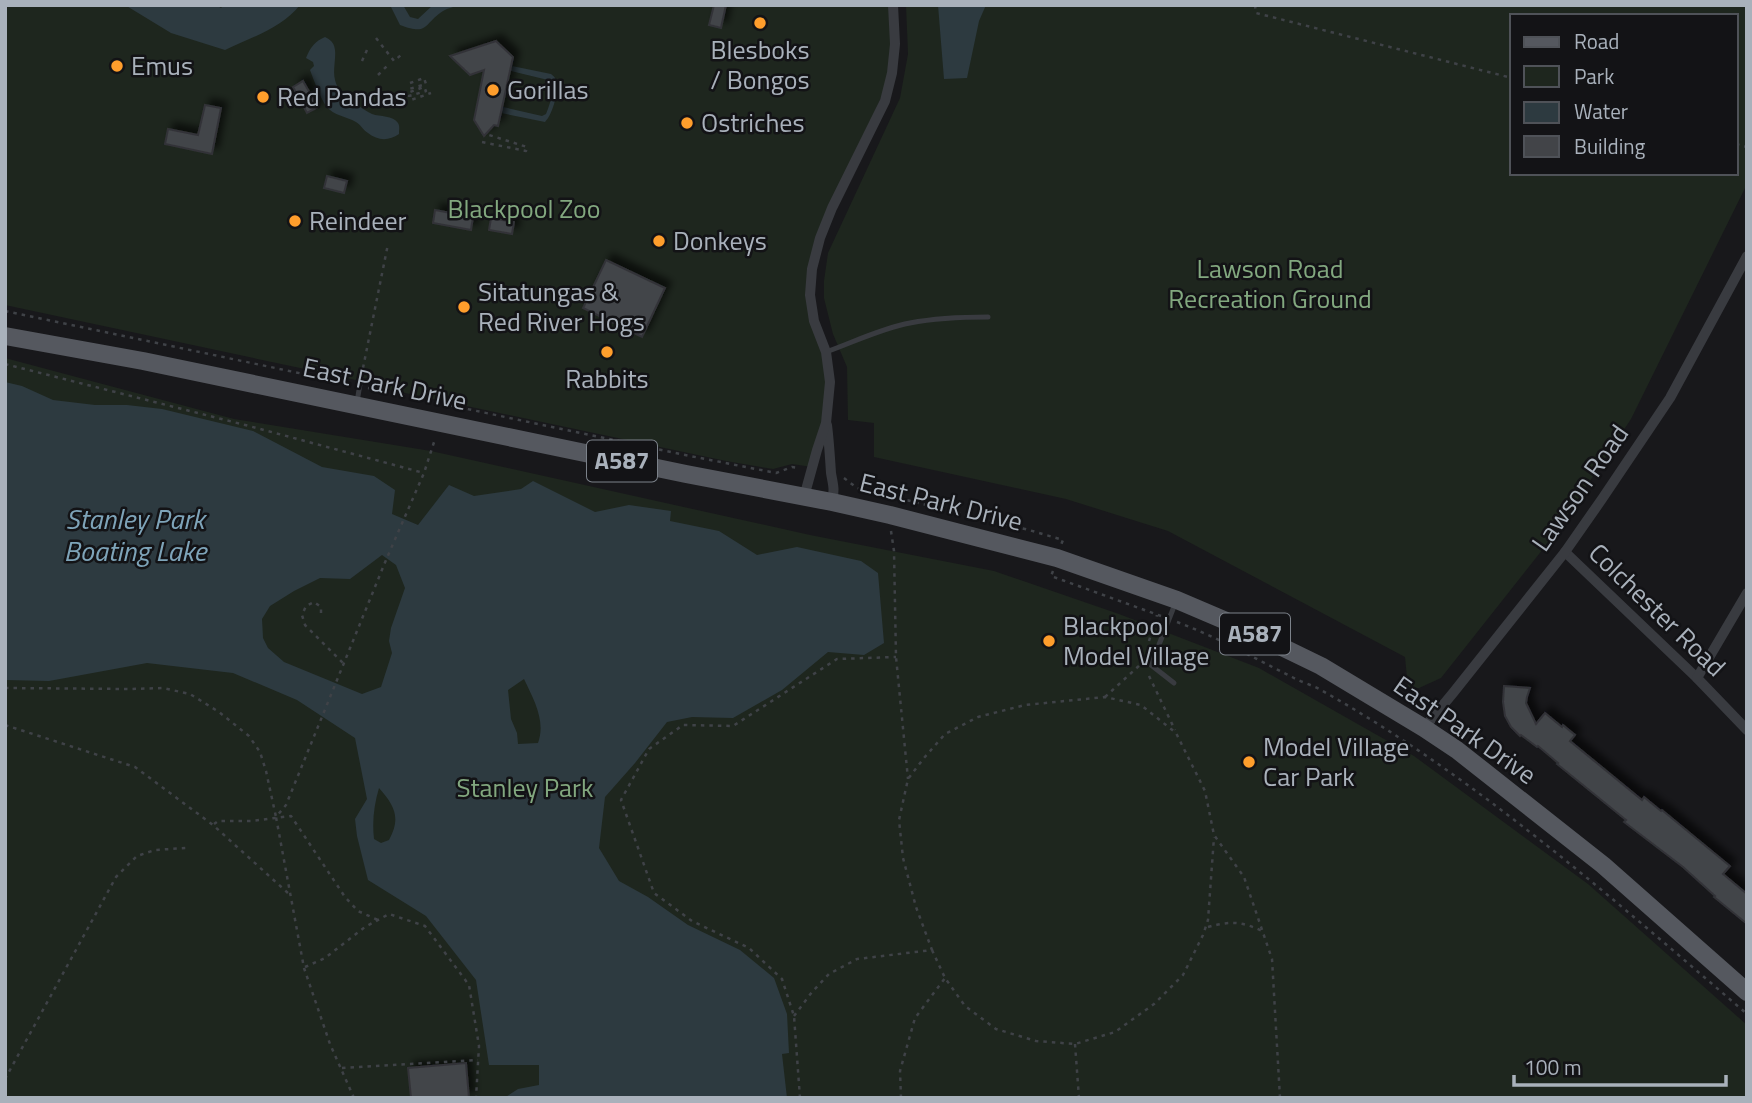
<svg xmlns="http://www.w3.org/2000/svg" width="1752" height="1103" font-family="'Titillium Web',sans-serif">
<style>
.green{fill:#1e261e;fill-rule:evenodd}
.water{fill:#2d3a40;fill-rule:evenodd}
.building{fill:#424448;stroke:#323337;stroke-width:2;filter:url(#shadow)}
.lines{fill:none;stroke-linecap:round;stroke-linejoin:round}
.path{stroke:#3f4247;stroke-width:2.5;stroke-dasharray:3.5 5;stroke-linecap:butt}
.service{stroke:#393b40;stroke-width:5}
.minor{stroke:#393b40;stroke-width:10}
.primary{stroke:#55585f;stroke-width:18}
.poi-dot{fill:#ff9e2c;stroke:#131316;stroke-width:2.5}
.labels{text-anchor:middle;stroke-width:5;stroke-linejoin:round;paint-order:stroke}
.shield{fill:#131316;stroke:#7c828a;stroke-width:2}
.shield-label{font-size:24px;font-weight:bold;fill:#a9b1bb}
.poi-label{font-size:26px;fill:#a9b1bb;stroke:#131316;text-anchor:start}
.park-label{font-size:26px;fill:#82a87f;stroke:#131316}
.street-label{font-size:26px;fill:#a9b1bb;stroke:#131316}
.water-label{font-size:28px;font-style:italic;fill:#7ea4b9;stroke:#131316}
</style>
<defs>
<filter id="shadow"><feDropShadow dx="6" dy="-6" stdDeviation="3.5" flood-color="#0009"/></filter>
</defs>
<rect width="100%" height="100%" fill="#18181b"/>
<g class="green">
<path d="M5,5H893L892,73L832,208L810,295L830,382L812,467L792,464L773,469L726,461L377,387L365,382L300,368L5,305Z"/>
<path d="M906,5H1747V184L1631,419L1554,535L1441,678L1419,688H1408L1405,657L1168,531L1066,499L874,457V423L848,420L847,367L833,334L824,298V281L828,253L900,98L908,54ZM1512,16H1736V173H1512Z"/>
<path d="M5,358L234,419L431,451L810,535L994,571L1119,614L1259,668L1414,756L1588,884L1747,1025V1098H5Z"/>
</g>
<g class="water">
<path d="M125,5H216L221,8L224,5C235,5 248,8 258,5H300C282,28 250,38 225,50L171,33Z"/>
<path d="M390,5H403L410,17L418,19L433,5H459C454,7 448,8 443,11C423,24 429,36 400,25Z"/>
<path d="M938,5H986L979,21L967,78L944,79Z"/>
<path d="M325,37C347,46 324,73 341,91C349,99 362,109 372,114C380,117 393,115 398,123C400,126 399,130 399,134C389,141 378,141 368,133C363,130 361,125 356,122C346,116 334,116 326,106C320,97 314,81 310,70L314,66L313,62L306,58C310,48 315,41 325,37Z"/>
<path d="M512,66L551,74C552,75 554,76 555,78C561,87 552,116 545,122L501,113L503,107L542,116L546,114C550,104 556,88 548,80L511,71Z"/>
<path d="M5,382L22,386L53,400L95,405H127L162,409L253,431L322,467L374,476L395,490L392,514L418,525L449,485L474,496L521,489L533,481L595,512L629,505L671,511L670,521L719,531L757,555L797,547L861,561L878,573L884,643L864,655L828,652L782,690L733,718L692,717L667,722L635,763L605,797L599,848L619,881L648,897L688,925L740,950L774,978L787,1014L789,1053L782,1054L787,1098H504L518,1089L539,1085V1065H489L476,980L426,916L368,880L357,836L355,819L367,799L355,738L297,700L233,673L147,663L49,681L5,680ZM382,555L396,565L405,588L391,628L389,641L392,653L381,687L362,694L284,662L268,648L263,638L262,619L270,606L294,591L320,578L350,579ZM524,679C534,700 546,721 538,743L518,744L517,733L511,719L508,690ZM379,788C395,806 401,818 389,840L381,843L374,839C372,821 374,805 379,788Z"/>
</g>
<g class="building">
<path d="M714,5H726L721,28L709,25Z"/>
<path d="M496,41L513,57L498,126L494,125L484,136L474,120L484,70L470,75L450,56Z"/>
<path d="M303,81L318,107L307,113L293,87Z"/>
<path d="M205,105L221,108L212,154L165,144L168,129L198,135Z"/>
<path d="M327,176L347,181L344,193L324,188Z"/>
<path d="M435,210L473,217L471,230L433,223Z"/>
<path d="M491,218L514,222L512,234L489,230Z"/>
<path d="M606,260L665,288L642,337L583,308Z"/>
<path d="M1504,686L1530,688L1527,697L1526,703L1536,724L1545,713L1562,727L1563,725L1575,735L1570,741L1642,800L1644,797L1661,811L1662,810L1730,866L1723,874L1747,894V924L1714,897L1715,896L1683,867L1624,822L1626,820L1557,764L1558,763L1538,746L1537,747L1521,735L1520,736L1511,727L1505,716L1503,702Z"/>
<path d="M466,1063L469,1098H411L408,1068Z"/>
</g>
<g class="lines">
<g class="path">
<path d="M1255,5L1256,13L1512,78"/>
<path d="M376,38L394,61L401,55"/>
<path d="M362,61L367,50"/>
<path d="M378,75L387,66"/>
<path d="M410,83L424,78L426,84L409,89L410,92L424,87L426,91L409,96L411,100L431,93"/>
<path d="M482,142L526,151L527,147L486,134"/>
<path d="M1736,144L1747,147"/>
<path d="M5,311L351,384"/>
<path d="M5,364L249,426L424,473"/>
<path d="M363,368L388,244"/>
<path d="M368,388L680,454L776,473L792,467L800,468"/>
<path d="M844,478L857,488L1029,530L1063,540L1061,545"/>
<path d="M891,531L894,551L896,657L908,779"/>
<path d="M1053,571L1051,576L1161,616"/>
<path d="M321,613V607L314,602L306,606L302,615L305,625L343,663"/>
<path d="M1177,622C1217,637 1254,658 1292,677C1301,682 1312,685 1321,690C1477,778 1612,898 1747,1014"/>
<path d="M1149,641L1157,615"/>
<path d="M1149,676L1175,730"/>
<path d="M5,688L131,689L163,688L190,694L219,712L249,736L260,752L266,771L276,817"/>
<path d="M1105,697L1141,664"/>
<path d="M1420,707L1427,703L1429,700L1431,701"/>
<path d="M5,725L135,767L213,825L289,894"/>
<path d="M214,824L218,821H251L291,816L345,897L358,911L378,920"/>
<path d="M1208,927C1230,921 1241,921 1262,931"/>
<path d="M932,950L945,978L965,1006L996,1029L1036,1041L1075,1044L1115,1032L1154,1004L1183,975L1203,935L1208,920L1214,837"/>
<path d="M305,967L325,958L365,927L389,914L425,926L469,985L479,1046L476,1098"/>
<path d="M794,1016L812,992L829,974L857,959L932,950L916,907L903,858L899,820L908,779L924,758L945,734L978,717L1025,705L1105,697L1141,705L1176,733L1205,791L1214,835L1244,877L1272,959L1280,1098"/>
<path d="M1075,1044L1079,1098"/>
<path d="M342,1068L478,1060"/>
<path d="M5,1079L116,877L137,856L155,850L186,848"/>
<path d="M354,1098L330,1044L304,968L276,817L286,805L386,560L424,473L435,439"/>
<path d="M800,1098L794,1016L782,979L749,948L692,921L654,893L621,800L649,749L683,725L733,726L837,659L896,657"/>
<path d="M901,1098L900,1071L915,1018L945,978"/>
</g>
<g class="service">
<path d="M826,352C854,342 882,328 910,323C936,318 962,317 988,317"/>
<path d="M357,402L361,378"/>
<path d="M1174,683L1151,665L1175,604"/>
</g>
<g class="minor">
<path d="M827,425C829,441 830,457 831,473C833,485 835,489 832,502"/>
<path d="M804,497L817,450L826,423L830,382L826,352L814,321L810,295L812,269L820,238L832,208L885,101L892,73L895,44L893,5"/>
<path d="M1565,552L1697,678L1747,730"/>
<path d="M1697,678L1747,593"/>
<path d="M1424,728L1453,693L1565,552L1602,499L1670,398L1747,256"/>
</g>
<path class="primary" d="M5,336L143,361L686,474L832,502L890,515L1057,558L1177,600L1245,629L1321,666L1424,728L1457,750L1603,865L1747,992"/>
</g>
<g class="poi-dot">
<circle cx="760" cy="23" r="7"/>
<circle cx="117" cy="66" r="7"/>
<circle cx="493" cy="90" r="7"/>
<circle cx="263" cy="97" r="7"/>
<circle cx="687" cy="123" r="7"/>
<circle cx="295" cy="221" r="7"/>
<circle cx="659" cy="241" r="7"/>
<circle cx="464" cy="307" r="7"/>
<circle cx="607" cy="352" r="7"/>
<circle cx="1049" cy="641" r="7"/>
<circle cx="1249" cy="762" r="7"/>
</g>
<g class="labels">
<g class="shield">
<rect x="587" y="440.5" width="70" height="41" rx="5"/>
<rect x="1220" y="613.5" width="70" height="41" rx="5"/>
</g>
<g class="shield-label">
<text x="622" y="469">A587</text>
<text x="1255" y="642">A587</text>
</g>
<g class="poi-label">
<text x="760" y="59" text-anchor="middle">Blesboks<tspan x="760" dy="30">/ Bongos</tspan></text>
<text x="131" y="75">Emus</text>
<text x="507" y="99">Gorillas</text>
<text x="277" y="106">Red Pandas</text>
<text x="701" y="132">Ostriches</text>
<text x="309" y="230">Reindeer</text>
<text x="673" y="250">Donkeys</text>
<text x="478" y="301">Sitatungas &amp;<tspan x="478" dy="30">Red River Hogs</tspan></text>
<text x="607" y="388" text-anchor="middle">Rabbits</text>
<text x="1063" y="635">Blackpool<tspan x="1063" dy="30">Model Village</tspan></text>
<text x="1263" y="756">Model Village<tspan x="1263" dy="30">Car Park</tspan></text>
</g>
<g class="park-label">
<text x="524" y="218">Blackpool Zoo</text>
<text x="1270" y="278">Lawson Road<tspan x="1270" dy="30">Recreation Ground</tspan></text>
<text x="525" y="797">Stanley Park</text>
</g>
<g class="street-label">
<text transform="translate(385 384) rotate(12)" y="9">East Park Drive</text>
<text transform="translate(1580 488) rotate(-55)" y="9">Lawson Road</text>
<text transform="translate(941 502) rotate(14)" y="9">East Park Drive</text>
<text transform="translate(1657 610) rotate(44)" y="9">Colchester Road</text>
<text transform="translate(1465 730) rotate(35)" y="9">East Park Drive</text>
</g>
<g class="water-label">
<text x="135" y="529">Stanley Park<tspan x="135" dy="32">Boating Lake</tspan></text>
</g>
</g>
<rect width="1752" height="1103" fill="none" stroke="#a9b1bb" stroke-width="14"/>
<rect x="1510" y="14" width="228" height="161" fill="#131316" stroke="#4f5258" stroke-width="2"/>
<rect x="1524" y="37" width="35" height="10" fill="#55585f" stroke="#4f5258" stroke-width="2"/>
<text x="1574" y="49" font-size="21" fill="#a9b1bb">Road</text>
<rect x="1524" y="66" width="35" height="21" fill="#1e261e" stroke="#4f5258" stroke-width="2"/>
<text x="1574" y="84" font-size="21" fill="#a9b1bb">Park</text>
<rect x="1524" y="102" width="35" height="21" fill="#2d3a40" stroke="#4f5258" stroke-width="2"/>
<text x="1574" y="119" font-size="21" fill="#a9b1bb">Water</text>
<rect x="1524" y="136" width="35" height="21" fill="#424448" stroke="#4f5258" stroke-width="2"/>
<text x="1574" y="154" font-size="21" fill="#a9b1bb">Building</text>
<path d="M1514 1075v10h212v-10" fill="none" stroke="#a9b1bb" stroke-width="3.5"/>
<text x="1524" y="1075" font-size="21" fill="#a9b1bb" stroke="#131316" stroke-width="5" paint-order="stroke">100 m</text>
</svg>
